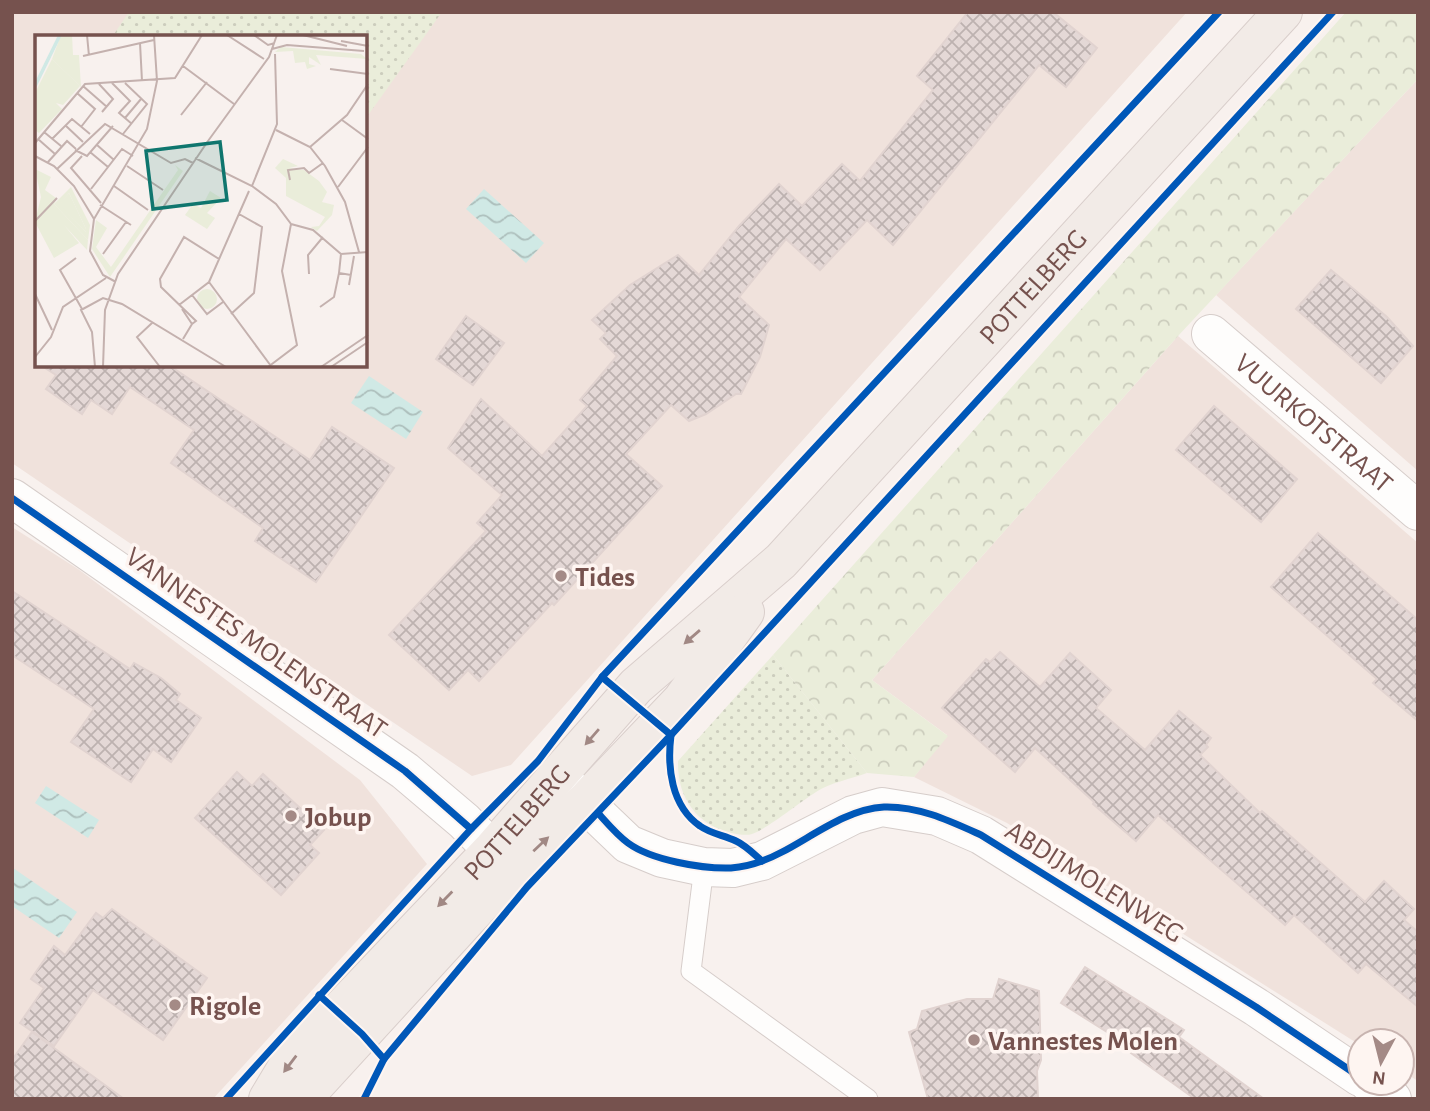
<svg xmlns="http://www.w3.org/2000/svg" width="1430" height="1111" font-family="'Alegreya Sans',sans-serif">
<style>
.residential{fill:#f0e2dc;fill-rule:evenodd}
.grass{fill:url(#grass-dots)}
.forest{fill:url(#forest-crowns)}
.water{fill:url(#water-waves)}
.building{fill:url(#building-cross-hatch);stroke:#e1d3d0;stroke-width:2}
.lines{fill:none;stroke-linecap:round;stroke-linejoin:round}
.service-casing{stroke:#d6cdca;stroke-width:21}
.minor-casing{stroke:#d6cdca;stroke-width:40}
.primary-casing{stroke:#d9cecb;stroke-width:40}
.service{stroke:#fefdfc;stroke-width:19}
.minor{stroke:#fefdfc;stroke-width:38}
.primary{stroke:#f2ebe7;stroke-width:38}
.cycleway-casing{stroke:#fef5f1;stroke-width:11}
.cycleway{stroke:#0057b8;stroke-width:7}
.oneway{fill:#a18884}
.poi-dot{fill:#a48a86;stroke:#fef5f1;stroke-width:2.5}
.labels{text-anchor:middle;stroke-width:7;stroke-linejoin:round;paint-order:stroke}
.street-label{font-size:28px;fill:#76524e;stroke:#fef5f1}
.poi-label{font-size:28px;font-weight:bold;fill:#76524e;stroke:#fef5f1;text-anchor:start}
.inset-river{fill:none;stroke:#d0e9e5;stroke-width:3.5}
.inset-road{fill:none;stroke:#c4b1ae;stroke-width:2}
.view{fill:#0f766e;fill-opacity:0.15;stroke:#0f766e;stroke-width:3.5}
.inset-edge{fill:none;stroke:#76524e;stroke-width:3.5}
</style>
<defs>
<pattern id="grass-dots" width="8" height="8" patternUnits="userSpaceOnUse" patternTransform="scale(1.75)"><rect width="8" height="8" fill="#eaedda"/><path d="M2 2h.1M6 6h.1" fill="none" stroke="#cccdbd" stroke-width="1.8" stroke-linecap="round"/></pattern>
<pattern id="forest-crowns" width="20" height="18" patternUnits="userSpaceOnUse" patternTransform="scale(1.75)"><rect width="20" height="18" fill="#eaedda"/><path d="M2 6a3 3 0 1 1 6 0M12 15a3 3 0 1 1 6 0" fill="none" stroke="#cccdbd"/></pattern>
<pattern id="water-waves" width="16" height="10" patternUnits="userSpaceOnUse" patternTransform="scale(1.75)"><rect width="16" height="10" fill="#d0e9e5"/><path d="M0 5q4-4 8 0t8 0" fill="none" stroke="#adbfbc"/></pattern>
<pattern id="building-cross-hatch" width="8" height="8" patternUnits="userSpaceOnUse" patternTransform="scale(1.75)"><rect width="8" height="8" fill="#e4d8d6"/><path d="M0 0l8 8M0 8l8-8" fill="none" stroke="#bdb2b0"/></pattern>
</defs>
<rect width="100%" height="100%" fill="#f8f1ee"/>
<g class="residential">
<path d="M12,12H1187L511,765L472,776L12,463ZM37,37H366V366H37Z"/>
<path d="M1418,79V471L1216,295Z"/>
<path d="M1178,336L1418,543V1081L1402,1071V1041H1360V1045L1007,823L914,777L947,735L872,680Z"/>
<path d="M12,527L78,569L360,780L427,864L213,1099H12Z"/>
</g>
<g class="grass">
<path d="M129,12H442L366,118V37H112Z"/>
<path d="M773,655L867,773C850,779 830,783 816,792C800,802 767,829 752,834C746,836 737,834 731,833C696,824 677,797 678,761Z"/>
</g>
<path class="forest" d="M1346,12H1418V79L1178,336L872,680L948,736L914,777L867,773L773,655Z"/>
<g class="water">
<path d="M484,189L544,243L526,263L466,209Z"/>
<path d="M369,376L423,412L406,439L351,403Z"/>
<path d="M46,786L99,820L88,838L35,803Z"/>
<path d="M13,868L77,912L59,938L12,906Z"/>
</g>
<g class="building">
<path d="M968,12H1053L1097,48L1066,87L1039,65L893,245L867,220L820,270L786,239L739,297L769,325L760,357L741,394H736L706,414L689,421L671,405L626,454L662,486L554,605L552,603L479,681L468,670L449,690L389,635L486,531L477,523L502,495L448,448L481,399L542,456L587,406L580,400L617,356L600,339L606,333L592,320L630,285L678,255L699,275L739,226L779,184L802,206L842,164L860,181L933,90L917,76Z"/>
<path d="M1331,270L1387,317L1413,346L1381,383L1296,309Z"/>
<path d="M466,316L504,343L473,385L436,359Z"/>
<path d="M42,366H170L310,460L332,427L394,468L316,582L255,541L263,528L171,463L194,430L130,387L112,414L91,400L82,414L46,389L56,375Z"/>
<path d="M1214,406L1297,479L1261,522L1176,450Z"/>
<path d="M1318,533L1418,620V721L1373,683L1377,679L1271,587Z"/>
<path d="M12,591L130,669L134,663L161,678L180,694L176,700L201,718L171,762L153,749L131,782L71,742L94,709L12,655Z"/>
<path d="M1000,652L1040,687L1070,653L1111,690L1096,708L1145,750L1179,711L1211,738L1206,745L1208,747L1200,755L1260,813L1262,811L1365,902L1384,881L1414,909L1404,920L1418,932V1007L1366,964L1358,973L1294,915L1285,925L1158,815L1136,841L1093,804L1094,802L1035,748L1015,772L942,708L986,659L990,662Z"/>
<path d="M237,772L252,786L263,774L324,830L310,845L319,853L281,895L195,818Z"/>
<path d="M112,909L207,978L163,1040L93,990L54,1046L20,1023L44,988L31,979L54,946L65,955L96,913L103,918Z"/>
<path d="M1085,967L1184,1030L1179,1037L1264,1099H1195L1131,1053L1134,1049L1061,1003Z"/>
<path d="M999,979L1039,991L1041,1060L1037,1071L1038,1099H928L909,1032L917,1029L922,1011L967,999H993Z"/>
<path d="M32,1032L124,1099H12V1060Z"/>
</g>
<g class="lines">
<g class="service-casing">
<path id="service" d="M704,867L691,971L868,1099"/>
</g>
<g class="minor-casing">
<g id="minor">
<path id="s1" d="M1211,334L1418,511"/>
<path d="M12,498L405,771L464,821L512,870"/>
<path d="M560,779L628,844L662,858L704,867L733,868L762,861L853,815L882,807L937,816L981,835L1256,1007L1360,1077"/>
<path d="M1369,1083L1392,1099"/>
</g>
</g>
<g class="primary-casing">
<g id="primary">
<path id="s2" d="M268,1099L289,1064L493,849L636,686L781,561L1283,12"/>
<path d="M302,1099L512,870L585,802L682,700L745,612"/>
</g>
</g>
<use href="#service" class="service"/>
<use href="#minor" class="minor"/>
<use href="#primary" class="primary"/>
<g class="cycleway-casing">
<g id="cycleway">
<path d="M12,498L405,771L471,829"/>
<path d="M602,677L671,735"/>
<path d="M671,735C667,767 671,806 700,826C711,834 724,835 736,841C745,845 754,854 762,861"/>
<path d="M598,813C607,823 617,835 628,843C651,860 702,869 731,868C747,867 767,860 782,852C813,836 847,809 884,807C919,806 950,821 981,835L1256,1007L1360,1077"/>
<path d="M319,995L362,1034L384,1059"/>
<path d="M226,1099L471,829L538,761L602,677L1219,12"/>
<path d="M364,1099L384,1059L527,887L671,735L1333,12"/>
</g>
</g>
<use href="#cycleway" class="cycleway"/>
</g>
<defs><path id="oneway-solid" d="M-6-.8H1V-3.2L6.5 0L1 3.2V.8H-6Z" transform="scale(1.75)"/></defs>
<g class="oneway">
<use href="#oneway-solid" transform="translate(692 637) rotate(139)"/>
<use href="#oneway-solid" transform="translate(592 737) rotate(131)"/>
<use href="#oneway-solid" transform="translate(541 844) rotate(-43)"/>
<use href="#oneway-solid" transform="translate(445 899) rotate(134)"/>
<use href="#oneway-solid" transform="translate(290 1064) rotate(127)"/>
</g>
<g class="poi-dot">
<circle cx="561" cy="576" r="7"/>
<circle cx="291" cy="816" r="7"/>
<circle cx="175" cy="1005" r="7"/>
<circle cx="974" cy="1040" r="7"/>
</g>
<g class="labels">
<g class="street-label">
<text dy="10" stroke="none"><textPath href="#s2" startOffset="1118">POTTELBERG</textPath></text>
<text dy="10" stroke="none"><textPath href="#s1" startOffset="136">VUURKOTSTRAAT</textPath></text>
<text transform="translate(257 642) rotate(35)" y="10">VANNESTES MOLENSTRAAT</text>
<text dy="10" stroke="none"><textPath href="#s2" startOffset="373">POTTELBERG</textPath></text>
<text transform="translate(1095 881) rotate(32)" y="10">ABDIJMOLENWEG</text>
</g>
<g class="poi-label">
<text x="575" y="586">Tides</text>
<text x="305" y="826">Jobup</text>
<text x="189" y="1015">Rigole</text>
<text x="988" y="1050">Vannestes Molen</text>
</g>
</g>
<g transform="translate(35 35)">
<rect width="332" height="332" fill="#f8f1ee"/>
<path d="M175,156L186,163L172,178L180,183L172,194L150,180L158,169L166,173ZM34,158L51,194V197L24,170ZM22,163L19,169L53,205L52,215L29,190L44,208L19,223L0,187Z" fill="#eaedda"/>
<path d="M26,0H37L38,20H44L46,52L17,24ZM246,12L326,19L332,24L281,20L286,30L274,22V29L281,31L272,34L270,27L260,28L258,16L240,17ZM248,124L263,131L254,133L269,135L284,146L292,157L287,167L299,170L297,180L282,196L276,192L284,191L290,182L251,161V143L240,133ZM140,130L148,136L75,242L57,214L61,185L72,193L61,212L76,232L143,135ZM0,134L16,142L10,155L21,163L0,186L6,162ZM36,152L55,190L53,205L19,169ZM34,158L51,194V197L25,170ZM162 264a10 10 0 1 1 20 0a10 10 0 1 1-20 0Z" fill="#eaedda" fill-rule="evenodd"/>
<path d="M17,24L45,51L28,70L21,68L27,74L4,98L0,95V58Z" fill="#eaedda"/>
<path class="inset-river" d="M0,51L25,0"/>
<path class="inset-road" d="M52,0L54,21M192,0L229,24M219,0L233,10L240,8M268,0L312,11M306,6L333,11M105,8L107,46M237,14L252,10L329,16M48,21L119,5M148,31L199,69M295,34L333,39M77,48L95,66L84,78L97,89M64,49L78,64L67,77M48,51L72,72M42,58L60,74L46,92M146,80L172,47M90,83L106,64M307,85L333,104M30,90L48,107M241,95L275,112L290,131L310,167L324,217M9,97L26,111M88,99L112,69L90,48M3,104L20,119M17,104L37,84L55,99M173,106L234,22L242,0M0,108L50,49L140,43L167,0M62,110L79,125M275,112L312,80L333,49M40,115L52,121L78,91M55,117L73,132M0,121L19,131L39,151L59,184M47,121L36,133L66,168M160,123L217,151L241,169L256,189L247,236L262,310L233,332M13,127L32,106L41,114M92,131L128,155M22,134L70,89L136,128L150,124L158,128M255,145L253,135L269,133L274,138L288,128M79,151L113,175M217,151L242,89L240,19M303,152L333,112M56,154L87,114L98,121M65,170L96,190M0,186L22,163M256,189L278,195L306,219L333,217M68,219L91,187M306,219L304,238L316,240M41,223L25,235L47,274M274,239L273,220L288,202M81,247L68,240L55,216L59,184L112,94L122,46L119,0M174,247L236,331M314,250L319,221M0,259L17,295M157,260L172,279L188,267M144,270L174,247L214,156M285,272L299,262L304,238M147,274L157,289L148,304M196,279L219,258L227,192L204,179M117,288L102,302L125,332M157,289L161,286L126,252L125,244L149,202L184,224M0,322L16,302L28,272L71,243M60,332L57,297L46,275L68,263L87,269L191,332M68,332L70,275L83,239L173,106M286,332L333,300M296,332L333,307"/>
<path class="view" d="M185,107L192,165L118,174L111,116Z"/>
<rect width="332" height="332" class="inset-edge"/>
</g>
<rect width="1430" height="1111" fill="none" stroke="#76524e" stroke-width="28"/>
<g transform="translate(1381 1062) rotate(187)"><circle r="33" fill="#fef5f1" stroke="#c8b4b0" stroke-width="2"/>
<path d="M0-5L12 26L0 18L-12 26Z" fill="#a48a86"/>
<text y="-10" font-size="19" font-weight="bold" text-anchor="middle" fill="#76524e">N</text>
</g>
</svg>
